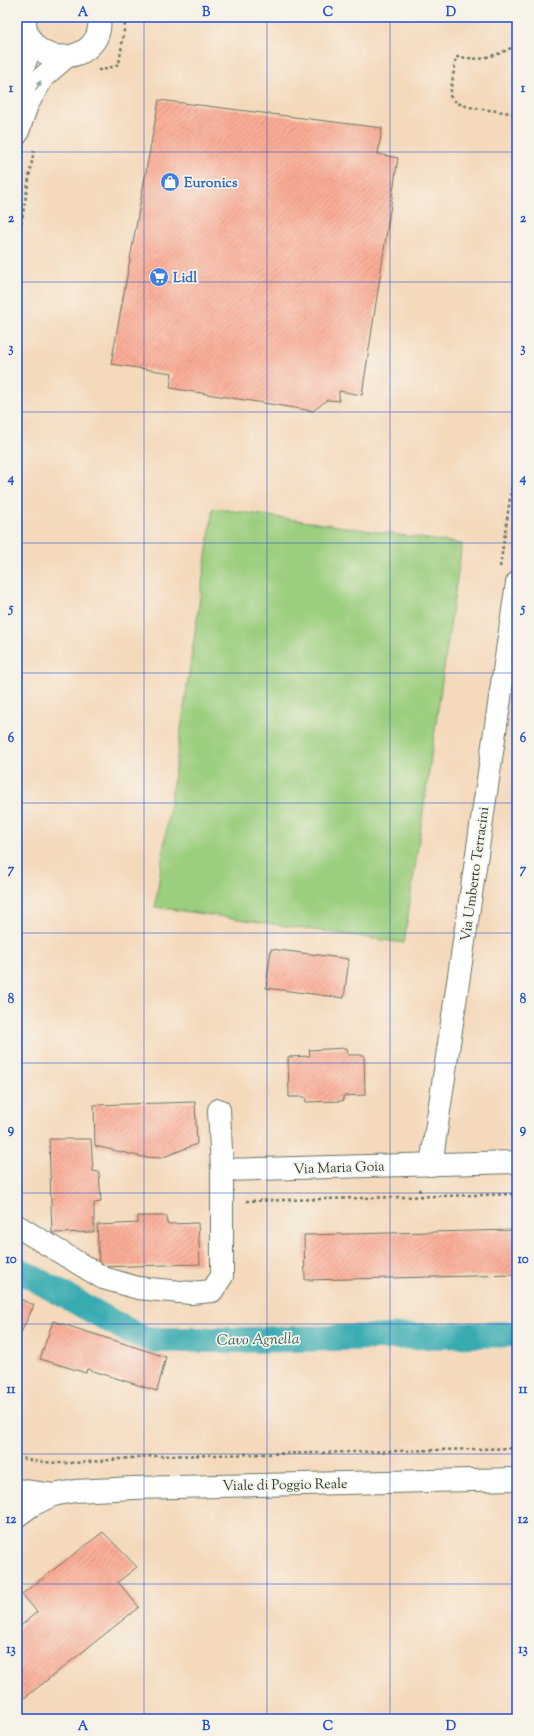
<svg xmlns="http://www.w3.org/2000/svg" width="534" height="1736" font-family="'Sorts Mill Goudy',serif">
<style>
.grass{fill:#9bce7e;stroke:#5d8659}
.lines{fill:none;stroke-linecap:round;stroke-linejoin:round}
.canal{stroke:#38abb1;stroke-width:26}
.building{fill:url(#building-hatch)}
.minor-casing{stroke:#6a7463;stroke-width:24}
.primary-casing{stroke:#6a7463;stroke-width:24}
.path{stroke:#6a7463;stroke-width:2.5;stroke-dasharray:3 3;stroke-linecap:butt}
.minor{stroke:#fff;stroke-width:22}
.primary{stroke:#fff;stroke-width:22}
.oneway{fill:#8f9e9a}
.grid{fill:none;stroke:#1d4ed8;stroke-width:1;stroke-opacity:0.55}
.labels{text-anchor:middle;stroke-width:3.5;stroke-linejoin:round;paint-order:stroke}
.shop-label{font-size:14px;font-weight:bold;fill:#366cbe;stroke:#f7f3e8;text-anchor:start}
.street-label{font-size:14px;fill:#1f3d34;stroke:#f7f3e8}
.water-label{font-size:15px;font-style:italic;fill:#265e5a;stroke:#f7f3e8}
.neatline{fill:none;stroke:#1d4ed8;stroke-width:1.5}
.grid-label{font-size:13px;text-anchor:middle;font-weight:bold;fill:#1d4ed8}
</style>
<defs>
<pattern id="building-hatch" width="6" height="6" patternUnits="userSpaceOnUse"><rect width="6" height="6" fill="#fbac95"/><path d="M-1 1l2-2M0 6l6-6M5 7l2-2" fill="none" stroke="#cb8d7a"/></pattern>
</defs>
<rect width="100%" height="100%" fill="#f7f3e8"/>
<filter id="ink" filterUnits="userSpaceOnUse"><feTurbulence type="fractalNoise" baseFrequency=".025" numOctaves="2"/><feDisplacementMap in="SourceGraphic" scale="8" xChannelSelector="R" yChannelSelector="G"/><feConvolveMatrix kernelMatrix="1 2 1 2 8 2 1 2 1" color-interpolation-filters="sRGB"/></filter>
<filter id="wash" filterUnits="userSpaceOnUse"><feTurbulence type="fractalNoise" baseFrequency=".012" numOctaves="4" result="noise"/><feDisplacementMap in="SourceGraphic" scale="16" xChannelSelector="R" yChannelSelector="G"/><feGaussianBlur stdDeviation="0.9" result="paint"/><feColorMatrix in="noise" values="0 0 0 0 0 0 0 0 0 0 0 0 0 0 0 0 0 1.4 0 .05"/><feComposite in="paint" operator="in"/></filter>
<g filter="url(#wash)">
<rect width="100%" height="100%" fill="#f4d9bb"/>
<path class="grass" d="M213,508L462,544L404,943L155,907Z"/>
<g class="lines">
<path class="canal" d="M17,1269L145,1340H247L517,1334"/>
</g>
<g id="blocks">
<g class="building">
<path d="M159,100L382,128L378,154L398,158L362,395L339,391V401L327,400L313,411L170,388L172,373L111,364Z"/>
<path d="M271,949L349,959L344,998L266,988Z"/>
<path d="M347,1048L348,1055H364L365,1095L343,1096V1101L306,1102L305,1097H289L288,1057L310,1056L309,1050Z"/>
<path d="M195,1102L197,1144L161,1158L143,1157L95,1146L94,1105Z"/>
<path d="M49,1139H91L93,1171L99,1172L101,1202L94,1203V1232L52,1233Z"/>
<path d="M138,1216H167V1224L198,1223L200,1264L99,1267L97,1225L138,1223Z"/>
<path d="M517,1230V1275L305,1280L304,1235Z"/>
<path d="M17,1298L34,1305L17,1341Z"/>
<path d="M53,1321L166,1357L157,1391L87,1369L86,1373L40,1359Z"/>
<path d="M103,1532L137,1567L118,1582L139,1607L17,1704V1629L37,1612L22,1594Z"/>
</g>
</g>
</g>
<g filter="url(#ink)">
<use href="#blocks" fill-opacity="0" stroke="#6a7463" stroke-width="1"/>
<g class="lines">
<g class="minor-casing">
<g id="minor">
<path d="M219,1110L222,1170L517,1162"/>
<path d="M431,1165L517,583"/>
<path d="M17,1226L103,1278L138,1288L191,1293L212,1291L222,1276V1170"/>
<path d="M17,1490L53,1495L75,1491L133,1488L517,1479"/>
<path d="M17,1516L32,1505L53,1495"/>
</g>
</g>
<g class="primary-casing">
<g id="primary">
<path d="M25,17C22,71 106,68 99,17"/>
<path d="M17,86L32,42"/>
<path d="M17,134L27,105L43,77L65,58"/>
</g>
</g>
<g class="path">
<path d="M517,38L513,47L501,53L480,59L456,57L450,96L457,103L469,107L517,114"/>
<path d="M98,70L107,69L119,64L126,17"/>
<path d="M17,247L34,150"/>
<path d="M500,567L517,451"/>
<path d="M419,1189L422,1197"/>
<path d="M246,1201L517,1194"/>
<path d="M17,1457C61,1470 111,1458 156,1456C276,1454 397,1451 517,1448"/>
</g>
<use href="#minor" class="minor"/>
<use href="#primary" class="primary"/>
</g>
<defs><path id="oneway-solid" d="M-6-.8H1V-3.2L6.5 0L1 3.2V.8H-6Z"/></defs>
<use class="oneway" href="#oneway-solid" transform="translate(38 86) rotate(-60)"/>
</g>
<path class="grid" d="M144,17V1719M267,17V1719M390,17V1719M17,152H517M17,282H517M17,412H517M17,543H517M17,673H517M17,803H517M17,933H517M17,1063H517M17,1193H517M17,1324H517M17,1454H517M17,1584H517"/>
<defs>
<g id="shop-disc" transform="scale(1)"><circle r="9.5" fill="#3f7fe0" stroke="#f7f3e8"/><path d="M-5-2.5h2.3a2.7 3.5 0 0 1 5.4 0H5L5.5 6h-11ZM-1.5-2.5h3a1.5 2.3 0 0 0-3 0Z" fill="#fff"/></g>
<g id="supermarket-disc" transform="scale(1)"><circle r="9.5" fill="#3f7fe0" stroke="#f7f3e8"/><path d="M-6-5.5h2.5l.6 2H6L4.5 2H-2.5L-4.4-4H-6ZM-1.5 3.2a1.3 1.3 0 1 0 .1 0ZM3 3.2a1.3 1.3 0 1 0 .1 0Z" fill="#fff"/></g>
</defs>
<g fill-rule="evenodd">
<use href="#shop-disc" x="170" y="182"/>
<use href="#supermarket-disc" x="159" y="277"/>
</g>
<g class="labels">
<g class="shop-label">
<text x="184" y="187">Euronics</text>
<text x="173" y="282">Lidl</text>
</g>
<g class="street-label">
<text transform="translate(474 874) rotate(-82)" y="5">Via Umberto Terracini</text>
<text transform="translate(339 1167) rotate(-2)" y="5">Via Maria Goia</text>
<text transform="translate(285 1484) rotate(-1)" y="5">Viale di Poggio Reale</text>
</g>
<g class="water-label">
<text transform="translate(258 1339) rotate(-1)" y="5">Cavo Agnella</text>
</g>
</g>
<rect width="534" height="1736" fill="none" stroke="#f7f3e8" stroke-width="44"/>
<rect x="22" y="22" width="490" height="1692" class="neatline"/>
<g class="grid-label">
<text x="83" y="16">A</text>
<text x="206" y="16">B</text>
<text x="328" y="16">C</text>
<text x="451" y="16">D</text>
<text x="11" y="92">1</text>
<text x="523" y="92">1</text>
<text x="11" y="222">2</text>
<text x="523" y="222">2</text>
<text x="11" y="352">3</text>
<text x="523" y="352">3</text>
<text x="11" y="482">4</text>
<text x="523" y="482">4</text>
<text x="11" y="612">5</text>
<text x="523" y="612">5</text>
<text x="11" y="742">6</text>
<text x="523" y="742">6</text>
<text x="11" y="873">7</text>
<text x="523" y="873">7</text>
<text x="11" y="1003">8</text>
<text x="523" y="1003">8</text>
<text x="11" y="1133">9</text>
<text x="523" y="1133">9</text>
<text x="11" y="1263">10</text>
<text x="523" y="1263">10</text>
<text x="11" y="1393">11</text>
<text x="523" y="1393">11</text>
<text x="11" y="1523">12</text>
<text x="523" y="1523">12</text>
<text x="11" y="1653">13</text>
<text x="523" y="1653">13</text>
<text x="83" y="1730">A</text>
<text x="206" y="1730">B</text>
<text x="328" y="1730">C</text>
<text x="451" y="1730">D</text>
</g>
</svg>
